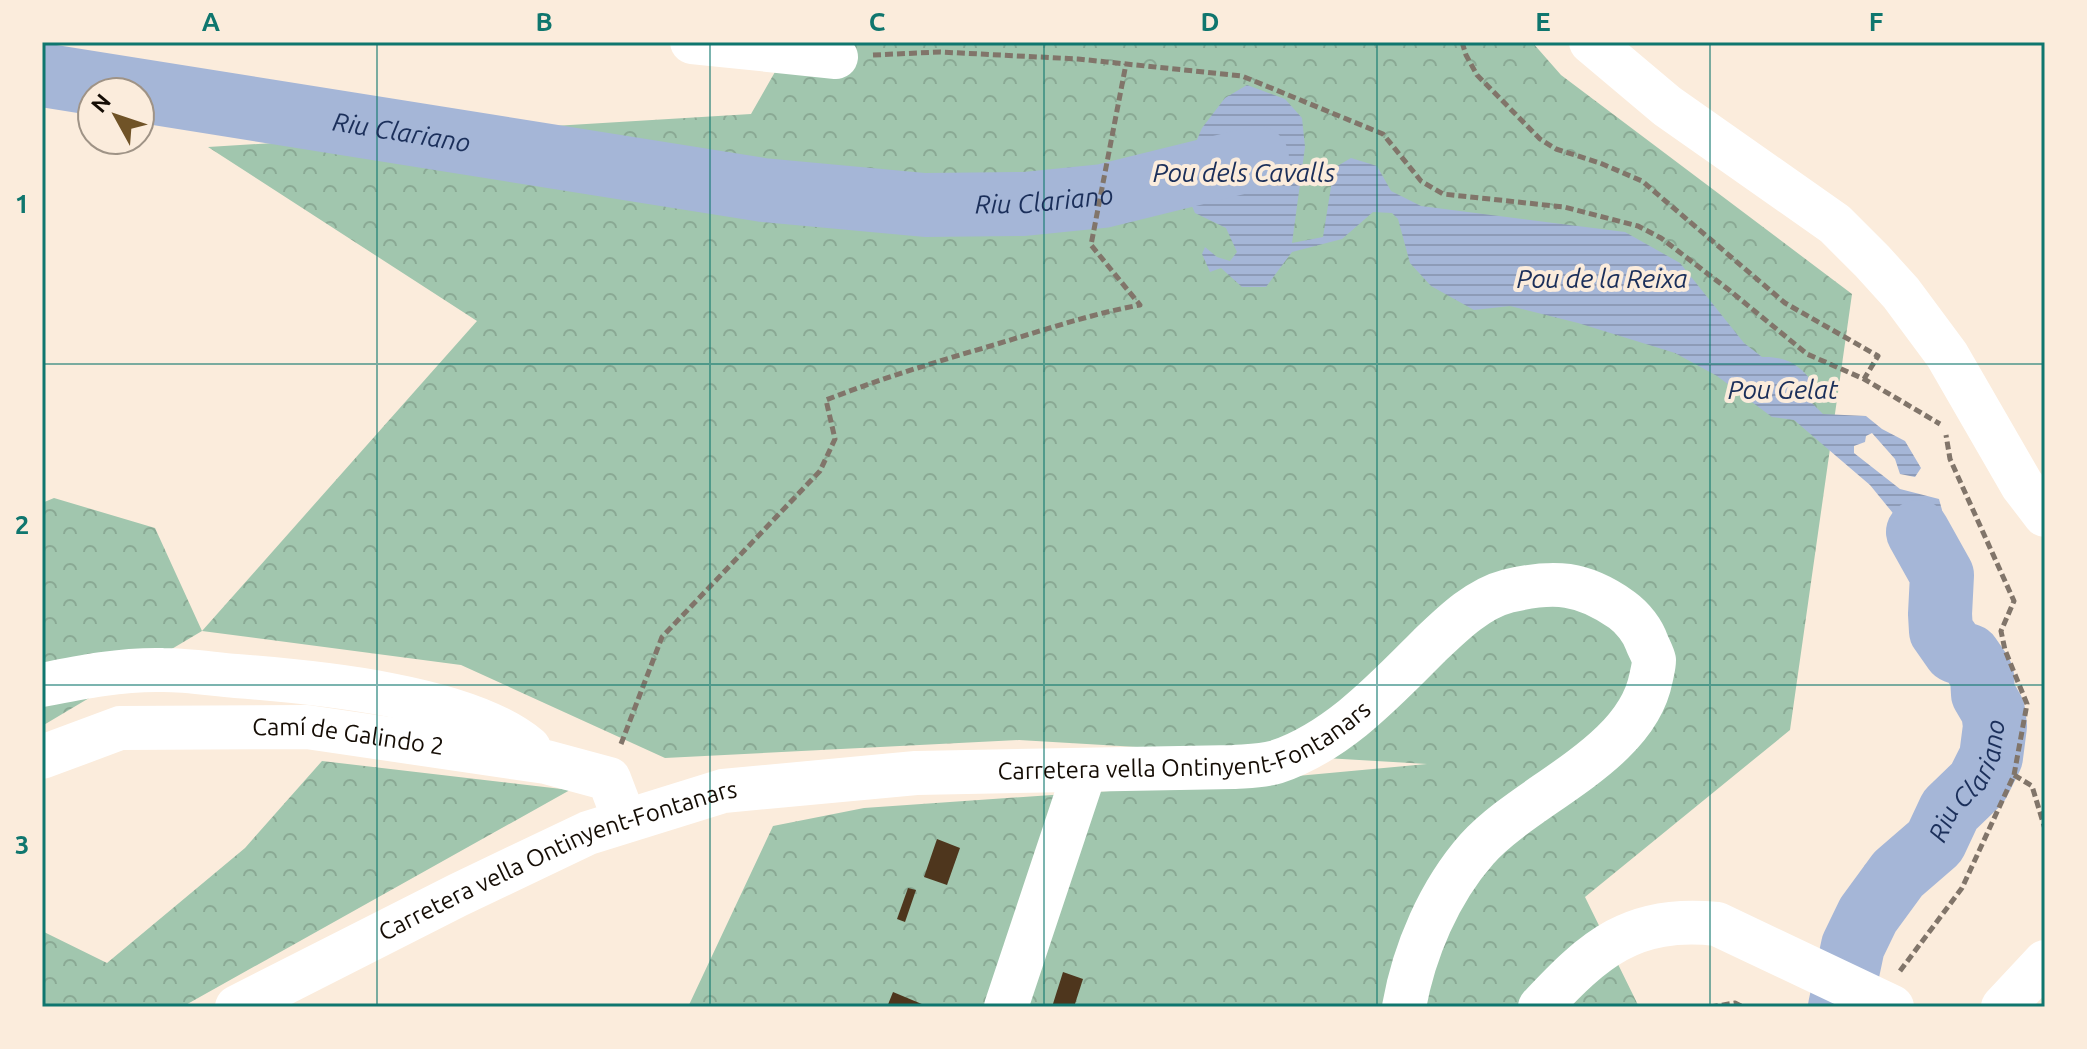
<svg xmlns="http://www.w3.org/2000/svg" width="2087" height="1049" font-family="Ubuntu,sans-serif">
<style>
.forest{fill:url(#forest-crowns)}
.water{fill:url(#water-rules)}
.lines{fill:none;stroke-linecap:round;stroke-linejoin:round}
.river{stroke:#a5b6d7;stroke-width:64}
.building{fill:#4e361d}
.path{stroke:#81756a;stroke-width:5;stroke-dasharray:8 4;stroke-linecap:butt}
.minor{stroke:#fff;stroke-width:44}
.major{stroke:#fff;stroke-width:44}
.grid{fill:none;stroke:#0f766e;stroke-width:2;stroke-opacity:0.55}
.labels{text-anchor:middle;stroke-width:8;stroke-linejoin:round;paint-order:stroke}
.street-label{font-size:24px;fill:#150d05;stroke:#fbecdc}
.water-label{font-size:26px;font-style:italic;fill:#1b2f5a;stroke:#fbecdc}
.neatline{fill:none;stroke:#0f766e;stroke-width:3}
.grid-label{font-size:26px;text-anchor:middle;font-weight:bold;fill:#0f766e}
</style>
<defs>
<pattern id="forest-crowns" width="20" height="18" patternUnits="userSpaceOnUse" patternTransform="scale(2)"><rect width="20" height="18" fill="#a1c6ae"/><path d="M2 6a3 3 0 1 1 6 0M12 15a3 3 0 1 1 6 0" fill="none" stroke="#8aa994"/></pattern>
<pattern id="water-rules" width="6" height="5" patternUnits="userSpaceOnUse" patternTransform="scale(2)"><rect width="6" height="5" fill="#a5b6d7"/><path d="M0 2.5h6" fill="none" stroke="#8d9bb7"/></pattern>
</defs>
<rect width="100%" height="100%" fill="#fbecdc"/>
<g class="forest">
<path d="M792,42H1532L1561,75L1852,294L1790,730L1585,897L1639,1007H688L773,826L864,808L1211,784L1427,764L1019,740L665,758L461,665L202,631L42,726V503L54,498L155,528L202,631L477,321L208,147L751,114Z"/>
<path d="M322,761L570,790L182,1007H42V931L107,963L245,848Z"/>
</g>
<g class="water">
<path d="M1247,85L1285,99L1302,118L1305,147L1292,243L1323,237L1334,168L1351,158L1377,166L1391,191L1421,206L1625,232L1680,263L1744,343L1762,357C1786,356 1801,365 1814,385L1809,400L1823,414L1866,416L1882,429L1905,441L1921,468L1915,477L1900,474L1895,459L1872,433L1866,436L1865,442L1854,446V453L1900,489L1939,499L1945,521H1934L1933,539L1951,557L1957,570L1948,580V599L1940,614L1928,601L1933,595V565L1909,549L1903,541L1901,523L1870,485L1794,420L1772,417L1717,376L1675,353L1578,323L1510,306L1474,310L1431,286L1410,263L1398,219L1392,213L1373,212L1342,239L1292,252L1266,287H1242L1221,268L1210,272L1202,254L1205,247L1217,257L1230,261L1237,252L1226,228L1195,213L1185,190L1172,180L1190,156L1202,128L1225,98Z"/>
<path d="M1949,619C1962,627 1983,633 1992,645C2000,656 1994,669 1997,681C2003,709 2016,733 1996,758L1984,759L1976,750L1966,701L1957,688L1956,673L1952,667L1938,659L1924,643V634L1931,635L1936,626Z"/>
<path d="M1940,809L1950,810L1953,820C1951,826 1946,833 1946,839C1944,855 1947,864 1927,870C1918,873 1910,870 1901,875L1907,887L1893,893L1889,904L1882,910L1885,945L1879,954L1872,955L1866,948L1867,937L1864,926L1842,917L1838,909L1845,901L1864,895L1866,889L1861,874L1865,865L1882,858Z"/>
</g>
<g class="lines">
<g class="river">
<path id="s1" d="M42,75L763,190L925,205L1024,204L1103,196L1257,158"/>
<path id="s2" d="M1840,1007L1853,946L1868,915L1898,874L1935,842L1950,810L1978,783L1991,757L1995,726L1993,711L1983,694L1982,676L1978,669L1969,656L1955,651L1941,631L1940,614L1942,575L1918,532"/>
</g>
</g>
<g class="building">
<path d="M937,839L960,848L947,885L924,877Z"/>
<path d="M908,888L916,890L905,922L897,919Z"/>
<path d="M1063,972L1083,979L1074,1007H1052Z"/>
<path d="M893,992L929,1007H887Z"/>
</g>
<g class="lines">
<g class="path">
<path d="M1462,42L1466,55L1477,75L1540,139L1556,149L1600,163L1642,181L1785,303L1878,356L1864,379"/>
<path d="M873,55L940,52L1078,59L1242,76L1383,134L1421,181L1443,194L1564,207L1638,226L1661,238L1729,290L1807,354L1864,379L1940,424"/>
<path d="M621,744L662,637L820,471L835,439L826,400C882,378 939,361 997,344C1044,330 1091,314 1140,305L1091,245L1126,64"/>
<path d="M2014,775L2032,786L2045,829"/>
<path d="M1900,971L1962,888L2014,775L2027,704L2005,650L2001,631L2014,601L1950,459L1946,435"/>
<path d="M1710,1007L1735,1003L1743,1007"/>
</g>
<g class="minor">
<path d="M692,42L836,57"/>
<path d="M42,685C82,677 122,669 163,670C187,670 212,674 236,676C315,682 468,696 529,748"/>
<path id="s3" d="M42,757L120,728L307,727L546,762L609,779L625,821"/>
<path id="s4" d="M237,1007L458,895L588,833L723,791L916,773L1234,767C1247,766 1263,766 1276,762C1337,742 1385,690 1429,646C1452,624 1477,599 1508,591C1554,580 1583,582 1622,610C1633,618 1643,631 1647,643C1649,648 1653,655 1654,660C1654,666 1652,673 1651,678C1636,756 1526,794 1477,849C1439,892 1414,951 1404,1007"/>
<path d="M1006,1007L1085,770"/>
<path d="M1540,1007C1594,949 1632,915 1717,924L1892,1007"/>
<path d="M2003,1007L2045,962"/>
</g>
<path class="major" d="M1591,42L1667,106L1835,224L1872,261L1901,293L1947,355L2022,485L2045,515"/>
</g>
<path class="grid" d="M377,42V1007M710,42V1007M1044,42V1007M1377,42V1007M1710,42V1007M42,364H2045M42,685H2045"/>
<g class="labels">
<g class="street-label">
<text dy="8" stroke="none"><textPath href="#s4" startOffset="1002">Carretera vella Ontinyent-Fontanars</textPath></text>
<text dy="8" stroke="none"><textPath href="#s3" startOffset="312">Camí de Galindo 2</textPath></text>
<text dy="8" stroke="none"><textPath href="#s4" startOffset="354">Carretera vella Ontinyent-Fontanars</textPath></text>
</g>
<g class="water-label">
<text dy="9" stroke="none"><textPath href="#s1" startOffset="364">Riu Clariano</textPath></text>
<text x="1244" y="182">Pou dels Cavalls</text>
<text dy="9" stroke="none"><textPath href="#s1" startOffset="1012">Riu Clariano</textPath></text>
<text x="1602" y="288">Pou de la Reixa</text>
<text x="1783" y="399">Pou Gelat</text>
<text dy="9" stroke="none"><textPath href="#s2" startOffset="268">Riu Clariano</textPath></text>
</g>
</g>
<rect width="2087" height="1049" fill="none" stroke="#fbecdc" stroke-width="88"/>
<g transform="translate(116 116) rotate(310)"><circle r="38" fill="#fbecdc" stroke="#9f9386" stroke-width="2"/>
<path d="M0-6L14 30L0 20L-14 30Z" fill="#705327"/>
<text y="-12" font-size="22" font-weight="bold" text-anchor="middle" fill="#150d05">N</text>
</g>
<rect x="44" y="44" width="1999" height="961" class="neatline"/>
<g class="grid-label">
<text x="211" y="31">A</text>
<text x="544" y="31">B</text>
<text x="877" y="31">C</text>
<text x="1210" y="31">D</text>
<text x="1543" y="31">E</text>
<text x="1876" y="31">F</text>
<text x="22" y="213">1</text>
<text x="22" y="534">2</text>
<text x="22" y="854">3</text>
</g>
</svg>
